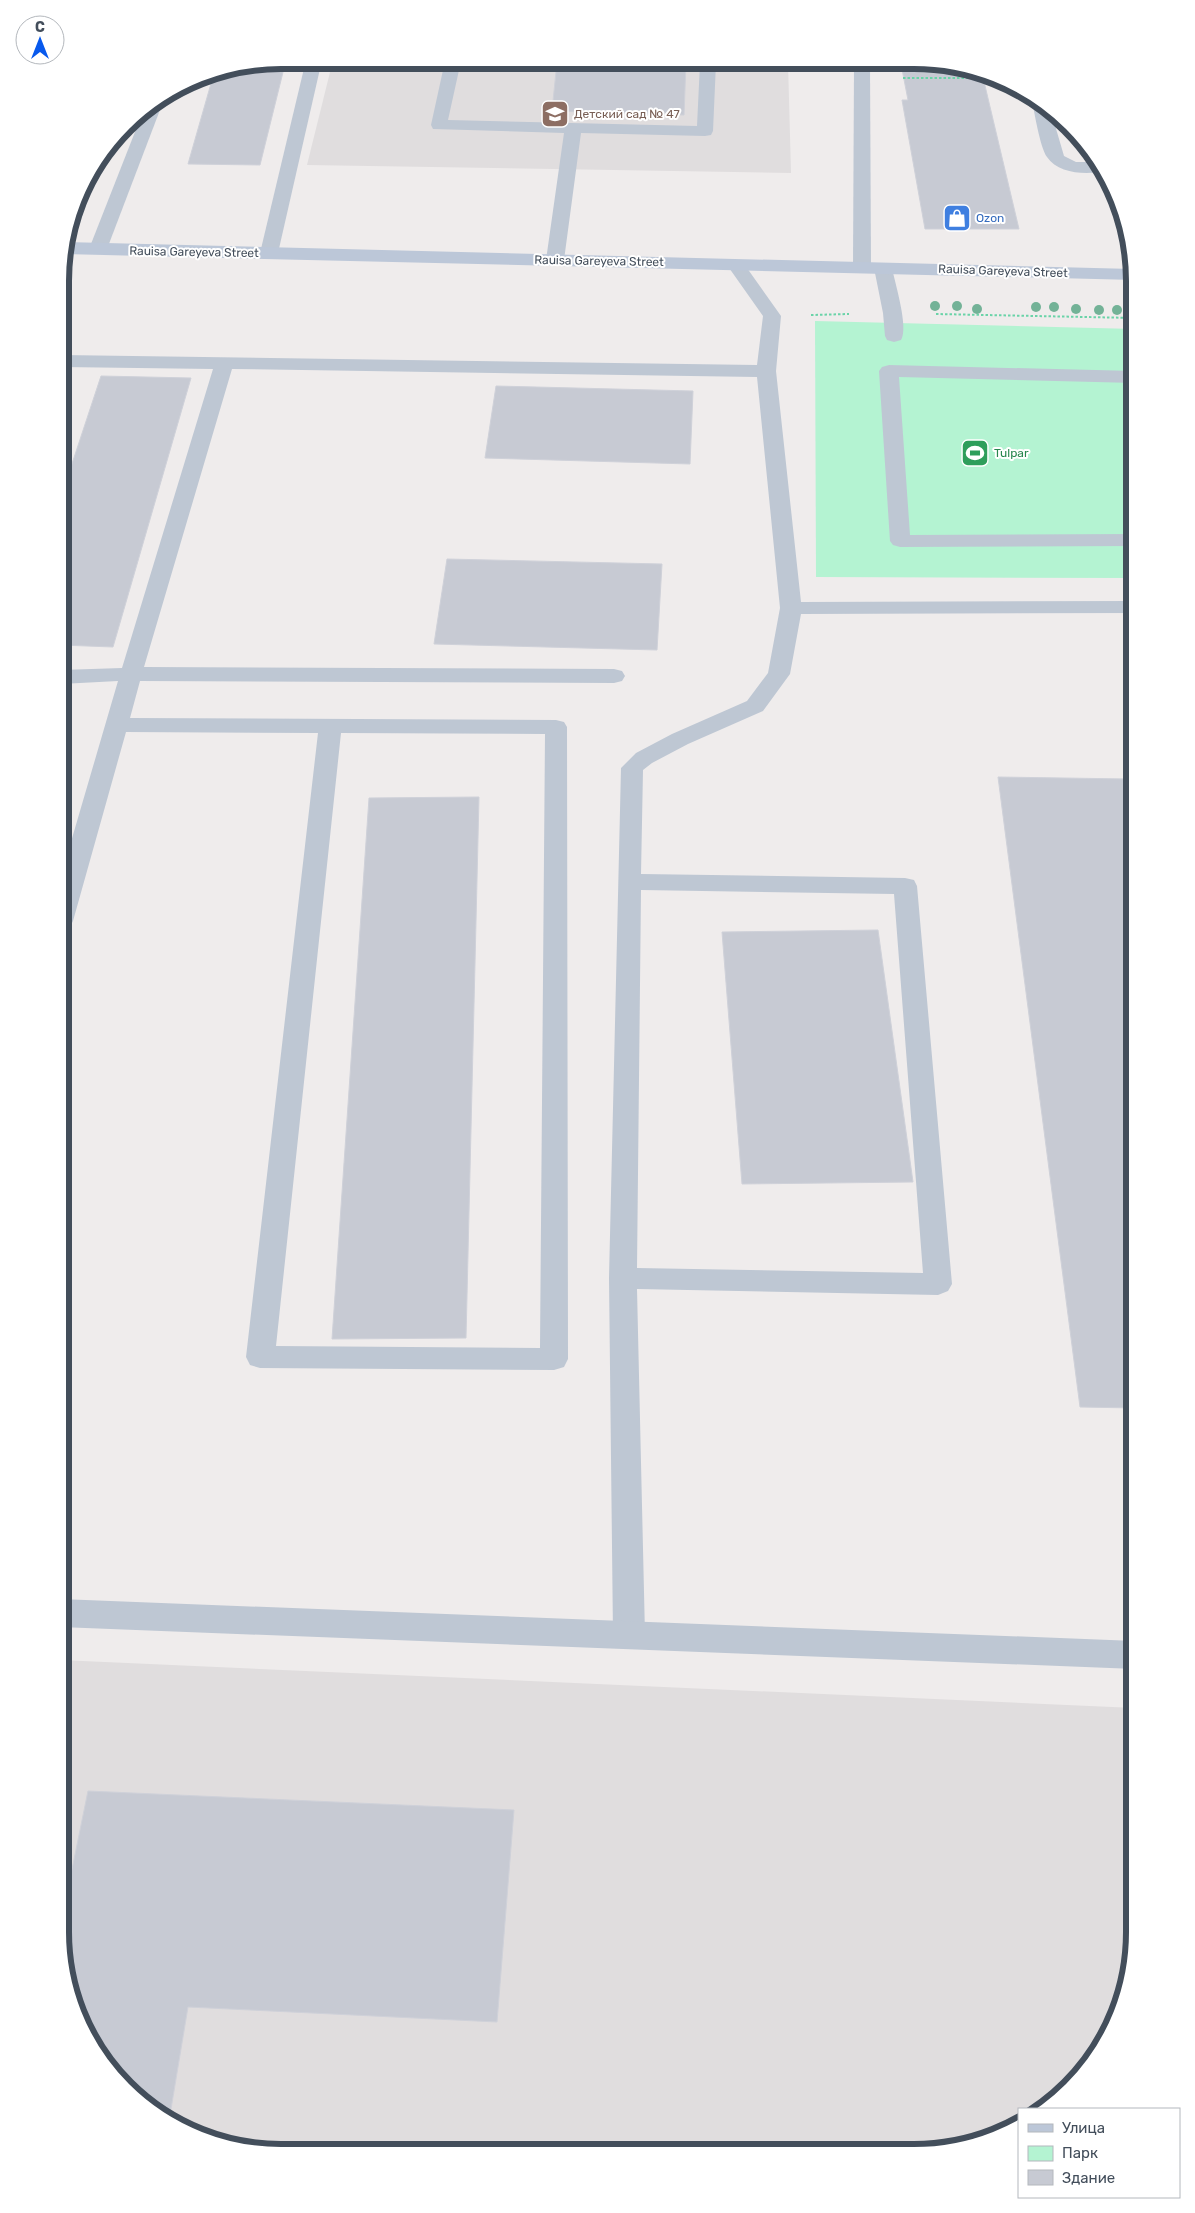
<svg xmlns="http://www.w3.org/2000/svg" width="1195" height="2213" font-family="Rubik,sans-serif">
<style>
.education{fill:#e0ddde}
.green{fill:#b4f3d2}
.building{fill:#c7cad3;stroke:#cfd1d9}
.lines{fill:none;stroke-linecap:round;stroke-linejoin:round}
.path{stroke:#6ad3a8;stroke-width:2;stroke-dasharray:2.5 2;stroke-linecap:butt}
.lane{fill:#bec7d3;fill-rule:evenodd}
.street{fill:#bec7d3;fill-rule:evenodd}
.secondary{fill:#bcc7d8;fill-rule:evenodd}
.tree{fill:#73b297}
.labels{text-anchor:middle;stroke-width:4;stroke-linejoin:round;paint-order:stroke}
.far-education-label{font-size:12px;fill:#785e54;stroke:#fff;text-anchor:start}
.far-shop-label{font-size:12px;fill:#366cbe;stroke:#fff;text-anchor:start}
.far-street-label{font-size:12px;fill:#434e5b;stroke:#fff}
.far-leisure-label{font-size:12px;fill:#27864d;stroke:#fff;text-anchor:start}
.rim{fill:none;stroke:#434e5b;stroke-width:6}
</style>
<rect width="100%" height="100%" fill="#efecec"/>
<g class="education">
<path d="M333,60L788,63L791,173L307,165Z"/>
<path d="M60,1660L1135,1708V1947L1118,2017L1089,2067L1044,2109H1019V2125L985,2141L915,2153L251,2151L183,2130L135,2099L97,2055L72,2003L60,1933Z"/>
</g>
<path class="green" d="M815,321L1135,329V578L816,577Z"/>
<g class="building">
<path d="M280,60H286L260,165L188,164L214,73Z"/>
<path d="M557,62H686L684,115L552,111Z"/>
<path d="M901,64H957L982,73L1019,229H925L902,100H908Z"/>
<path d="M101,376L191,378L113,647L61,645L62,494Z"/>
<path d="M496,386L693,391L690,464L485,458Z"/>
<path d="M447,559L662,564L657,650L434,644Z"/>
<path d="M998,777L1128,779L1135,818V1408L1080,1407Z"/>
<path d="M479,797L466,1338L332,1339L369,798Z"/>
<path d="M878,930L913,1182L742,1184L722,932Z"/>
<path d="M88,1791L514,1810L497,2022L188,2007L169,2121L135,2099L97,2055L72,2003L60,1928Z"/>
</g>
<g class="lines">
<g class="path">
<path d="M903,78H999"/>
<path d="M936,314L1135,318"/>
<path d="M811,315L849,314"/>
</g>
<g class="lane">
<path d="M306,60H322L278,253L275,257L269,258L263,257L260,253Z"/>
<path d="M445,61H461L448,120L697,126L700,63H716L713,131L711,135L705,136L581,133L564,260L561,264L555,265L549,264L546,260L564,133L433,129L431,125Z"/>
<path d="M854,64H870L871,267L868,271L862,272L856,271L853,267Z"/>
<path d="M1034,98L1050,108L1064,156L1076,162H1100L1105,171C1087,175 1058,174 1047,157C1040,147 1035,115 1032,101Z"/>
<path d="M161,99L163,102L107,249L104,253L98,254L92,253L89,249L144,109Z"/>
<path d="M736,260L742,261L781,316L776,371L801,602L1135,601V613L801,614L790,674L763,711L688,744L652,763L643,770L641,874L905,878L914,880L917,886L952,1284L948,1291L938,1295L637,1289L645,1635L640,1644L629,1648L618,1644L613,1635L609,1278L621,768L636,753L672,734L747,701L768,673L780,608L757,377L232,369L144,667L614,669L622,671L625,676L622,681L614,683L140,681L130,718L556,720L564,722L567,727L568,1359L564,1367L554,1370L260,1368L250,1365L246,1357L318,733L126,732L73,921L70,927L61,929V876L118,681L61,684V670L122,668L213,369L62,367V355L757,365L763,316L727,265L730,261ZM341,733L545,734L540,1348L276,1346ZM641,890L894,894L923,1273L637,1268Z"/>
<path d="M883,263L889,264L892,268C895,283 909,328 901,340L894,342L887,340L885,336L883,313L874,268L877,264Z"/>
<path d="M889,365L1135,371V383L899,377L910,535L1135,534V546L900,547L893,545L890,541L879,371L882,367Z"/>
</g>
<path class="street" d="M60,1599L1135,1641V1669L60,1627Z"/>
<path class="secondary" d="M65,242L1133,269L1135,280L63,254Z"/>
</g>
<g class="tree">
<circle cx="935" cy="306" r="5"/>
<circle cx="957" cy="306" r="5"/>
<circle cx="1036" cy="307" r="5"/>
<circle cx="1054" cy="307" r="5"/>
<circle cx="977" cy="309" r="5"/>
<circle cx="1076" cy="309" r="5"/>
<circle cx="1099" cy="310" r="5"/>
<circle cx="1117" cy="310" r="5"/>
</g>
<defs>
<g id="school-square" transform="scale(1.4375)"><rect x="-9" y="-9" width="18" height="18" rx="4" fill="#8d6e63" stroke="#fff"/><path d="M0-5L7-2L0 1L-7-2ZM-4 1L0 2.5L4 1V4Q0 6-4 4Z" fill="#fff"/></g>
<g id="shop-square" transform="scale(1.4375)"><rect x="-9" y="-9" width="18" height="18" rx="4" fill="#3f7fe0" stroke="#fff"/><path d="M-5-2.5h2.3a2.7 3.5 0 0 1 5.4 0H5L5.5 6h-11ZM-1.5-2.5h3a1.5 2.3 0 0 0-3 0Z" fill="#fff"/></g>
<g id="stadium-square" transform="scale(1.4375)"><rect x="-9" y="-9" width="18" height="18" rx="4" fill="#2e9e5b" stroke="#fff"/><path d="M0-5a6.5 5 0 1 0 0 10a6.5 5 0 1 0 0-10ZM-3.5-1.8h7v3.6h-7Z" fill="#fff"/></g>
</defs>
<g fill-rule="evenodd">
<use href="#school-square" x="555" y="114"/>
<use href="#shop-square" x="957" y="218"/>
<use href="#stadium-square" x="975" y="453"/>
</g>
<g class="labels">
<g class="far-education-label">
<text x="574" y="118">Детский сад № 47</text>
</g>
<g class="far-shop-label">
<text x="976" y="222">Ozon</text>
</g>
<g class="far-street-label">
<text transform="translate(194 252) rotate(1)" y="4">Rauisa Gareyeva Street</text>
<text transform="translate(599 261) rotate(1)" y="4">Rauisa Gareyeva Street</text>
<text transform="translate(1003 271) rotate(2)" y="4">Rauisa Gareyeva Street</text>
</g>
<g class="far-leisure-label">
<text x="994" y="457">Tulpar</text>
</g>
</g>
<path d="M0 0H1195V2213H0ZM281 69H914A212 212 0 0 1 1126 281V1932A212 212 0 0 1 914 2144H281A212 212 0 0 1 69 1932V281A212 212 0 0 1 281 69Z" fill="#fff" fill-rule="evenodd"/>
<path class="rim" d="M281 69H914A212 212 0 0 1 1126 281V1932A212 212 0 0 1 914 2144H281A212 212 0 0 1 69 1932V281A212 212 0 0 1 281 69Z"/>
<rect x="1018" y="2108" width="162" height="90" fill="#ffffff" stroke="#b4b8bd"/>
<rect x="1028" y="2124" width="25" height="8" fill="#bcc7d8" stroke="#b4b8bd"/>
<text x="1062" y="2133" font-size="15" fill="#434e5b">Улица</text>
<rect x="1028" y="2146" width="25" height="15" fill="#b4f3d2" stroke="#b4b8bd"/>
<text x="1062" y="2158" font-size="15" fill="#434e5b">Парк</text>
<rect x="1028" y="2170" width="25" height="15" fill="#c7cad3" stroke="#b4b8bd"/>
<text x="1062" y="2183" font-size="15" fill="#434e5b">Здание</text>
<g transform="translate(40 40)"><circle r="24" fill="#ffffff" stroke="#b4b8bd"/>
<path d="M0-4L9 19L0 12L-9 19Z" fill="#0859ed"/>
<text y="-8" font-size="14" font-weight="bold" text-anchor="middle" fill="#434e5b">С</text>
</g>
</svg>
